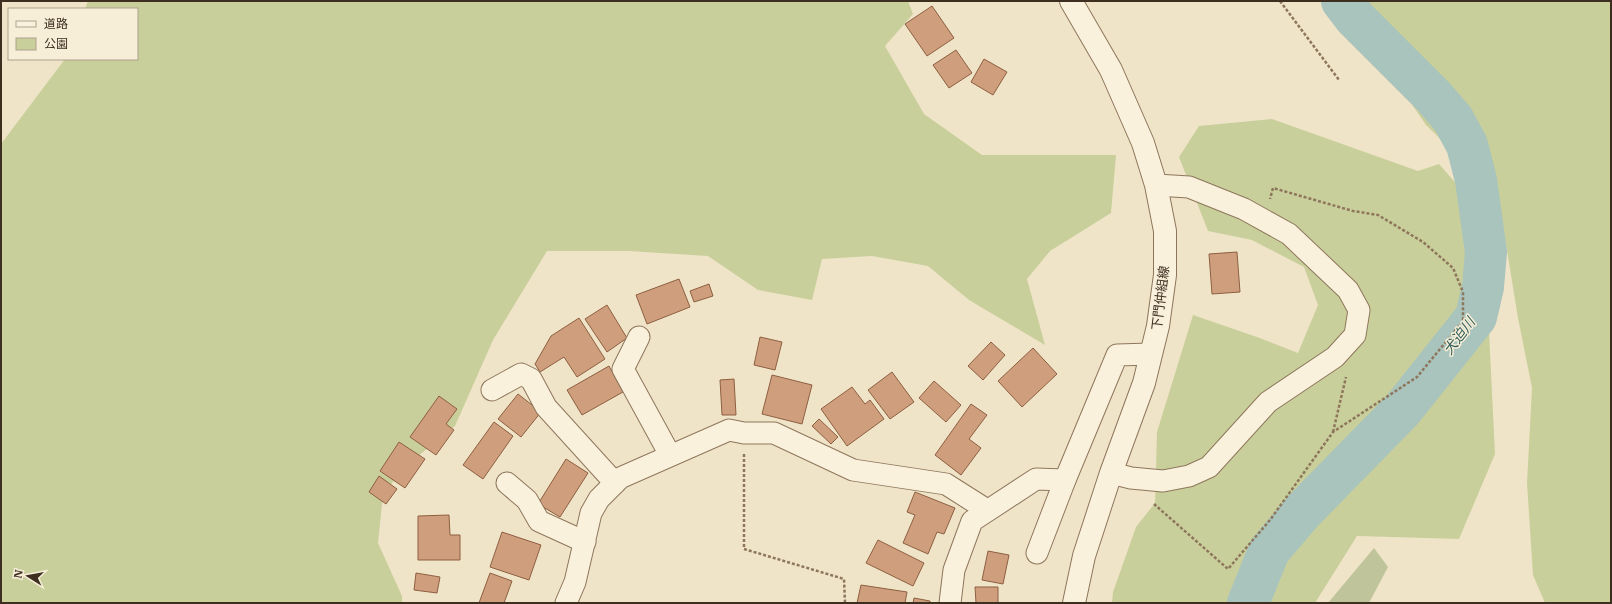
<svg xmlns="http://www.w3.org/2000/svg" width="1612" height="604" font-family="'IBM Plex Serif','Noto Sans JP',serif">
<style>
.green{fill:#c9cf9b}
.cemetery{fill:#bfc49a}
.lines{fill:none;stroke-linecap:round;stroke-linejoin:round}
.river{stroke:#a9c4bc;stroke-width:42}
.building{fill:#cf9f7d;stroke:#8d5f41}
.minor-casing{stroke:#8d765c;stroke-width:23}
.tertiary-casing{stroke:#8d765c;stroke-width:24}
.path{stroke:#8d765c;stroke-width:2.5;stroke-dasharray:3 2;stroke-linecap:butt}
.minor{stroke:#faf1dc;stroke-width:21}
.tertiary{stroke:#faf1dc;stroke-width:22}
.labels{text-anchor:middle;stroke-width:3;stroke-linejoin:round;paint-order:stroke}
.street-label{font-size:13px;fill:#3d2e20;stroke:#f7eed8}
.water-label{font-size:14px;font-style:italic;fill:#2f5d5a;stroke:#f7eed8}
</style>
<rect width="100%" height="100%" fill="#f0e4c8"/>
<g class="green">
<path d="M88,1H908L913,14L885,46L924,114L982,155H1116L1111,213L1050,251L1027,279L1045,345L969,300L928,266L872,256L822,259L812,300L758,290L708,256L629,251H547L493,340L455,426L406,466L383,494L378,543L402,596V603H1V144L65,59H137V9H85Z"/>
<path d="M1347,1H1611V603H1545L1533,575L1527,483L1532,388L1518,318L1498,195L1426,125L1352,16Z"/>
<path d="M1272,119L1418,171L1439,164L1475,205L1489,331L1495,454L1459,539L1357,536L1315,603H1112L1113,592L1136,527L1155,503L1157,432L1193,315L1257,337L1298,353L1318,305L1304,267L1252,240L1208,231L1179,157L1199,126Z"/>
</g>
<path class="cemetery" d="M1374,548L1388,567L1369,603H1328Z"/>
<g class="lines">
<path class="river" d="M1248,603L1269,551L1303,511L1402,410L1476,317L1483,287L1486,252L1476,180L1467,145L1453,119L1433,96L1355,18L1342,1"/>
</g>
<g class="building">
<path d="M932,6L954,38L927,56L905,24Z"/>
<path d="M956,50L972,73L949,88L933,65Z"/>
<path d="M984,59L1007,72L993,95L971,82Z"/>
<path d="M1237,252L1240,292L1212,294L1209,254Z"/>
<path d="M679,279L690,307L647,324L636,295Z"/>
<path d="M709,284L713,296L694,302L690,291Z"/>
<path d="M607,305L627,338L607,352L585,319Z"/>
<path d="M579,318L605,359L577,377L564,357L540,372L535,364L551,336Z"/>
<path d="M760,337L782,342L775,370L754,365Z"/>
<path d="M991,342L1005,355L983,380L968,366Z"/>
<path d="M1033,348L1057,374L1022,407L998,381Z"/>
<path d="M609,366L623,392L582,415L567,390Z"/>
<path d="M892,372L914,402L890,419L868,390Z"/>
<path d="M772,375L812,385L802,424L762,414Z"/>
<path d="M734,379L736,415H722L720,380Z"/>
<path d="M934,381L961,405L946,422L919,398Z"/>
<path d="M852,387L865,404L870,400L884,419L847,446L821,409Z"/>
<path d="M518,394L541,412L521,437L498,419Z"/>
<path d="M439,396L457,409L446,424L454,430L436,455L410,437Z"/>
<path d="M971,404L987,415L969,439L981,448L961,475L935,455Z"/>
<path d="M819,419L838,437L831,444L812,426Z"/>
<path d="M494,422L513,436L483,479L463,465Z"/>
<path d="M399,442L425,459L405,488L380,471Z"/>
<path d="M566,459L588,473L560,517L538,504Z"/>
<path d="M379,476L397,489L386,504L369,492Z"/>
<path d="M915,492L955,508L944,534L937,532L928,554L903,543L915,515L907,512Z"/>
<path d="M449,515L450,535H460V560H418V516Z"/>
<path d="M502,532L541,545L529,580L490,567Z"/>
<path d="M878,540L924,563L913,586L866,563Z"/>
<path d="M988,551L1009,555L1003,584L982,580Z"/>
<path d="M416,573L440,577L437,593L414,590Z"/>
<path d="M490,573L512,581L504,603H479Z"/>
<path d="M861,585L907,592L905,603H857Z"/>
<path d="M975,587H998V603H976Z"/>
<path d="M914,598L930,601V603H913Z"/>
</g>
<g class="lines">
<g class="minor-casing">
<g id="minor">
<path d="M639,337L623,369L670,455"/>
<path d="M492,390L521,374L531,379L546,407L615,483"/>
<path d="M1111,473L1131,478L1163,481L1189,476L1209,467L1268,402L1335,357L1355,335L1359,310L1348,290L1289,234L1244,209L1189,187L1156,185"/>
<path d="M507,483L527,500L539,521L585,542"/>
<path d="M1037,553L1065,480"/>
<path d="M566,603L575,582L591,513L599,499L620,478L729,430L744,433H774L853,470L946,484L987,510"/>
<path d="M950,603L954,570L972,521L1036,479L1065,480L1117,355L1151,354"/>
</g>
</g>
<g class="tertiary-casing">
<path id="tertiary" d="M1071,1L1111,70L1143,143L1156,185L1165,231V275L1158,326L1144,383L1111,473L1084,556L1074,603"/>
</g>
<g class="path">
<path d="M1280,1L1339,80"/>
<path d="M1333,432L1346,377"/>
<path d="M744,454V549L844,579L845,603"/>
<path d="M1154,504L1228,569L1270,520L1333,432L1417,377L1463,321V292L1453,268L1423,242L1378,215L1353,211L1273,188L1270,199"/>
</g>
<use href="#minor" class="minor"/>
<use href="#tertiary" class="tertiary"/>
</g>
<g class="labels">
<g class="street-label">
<text transform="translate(1160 298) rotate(-83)" y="5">下門仲組線</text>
</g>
<g class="water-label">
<text transform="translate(1459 336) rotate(-53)" y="5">犬迫川</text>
</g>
</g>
<rect width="1612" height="604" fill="none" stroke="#3d2e20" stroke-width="4"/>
<rect x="8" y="8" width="130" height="52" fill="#f7eed8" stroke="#ada18e"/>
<rect x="16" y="21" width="20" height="6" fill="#faf1dc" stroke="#ada18e"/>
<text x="44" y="28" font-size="12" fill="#3d2e20">道路</text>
<rect x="16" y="38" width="20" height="12" fill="#c9cf9b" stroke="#ada18e"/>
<text x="44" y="48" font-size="12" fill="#3d2e20">公園</text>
<g transform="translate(28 576) rotate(281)" stroke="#f7eed8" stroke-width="3" paint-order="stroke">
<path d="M0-3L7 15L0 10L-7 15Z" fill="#3d2e20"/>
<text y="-6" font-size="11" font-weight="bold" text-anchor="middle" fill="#3d2e20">N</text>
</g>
</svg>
